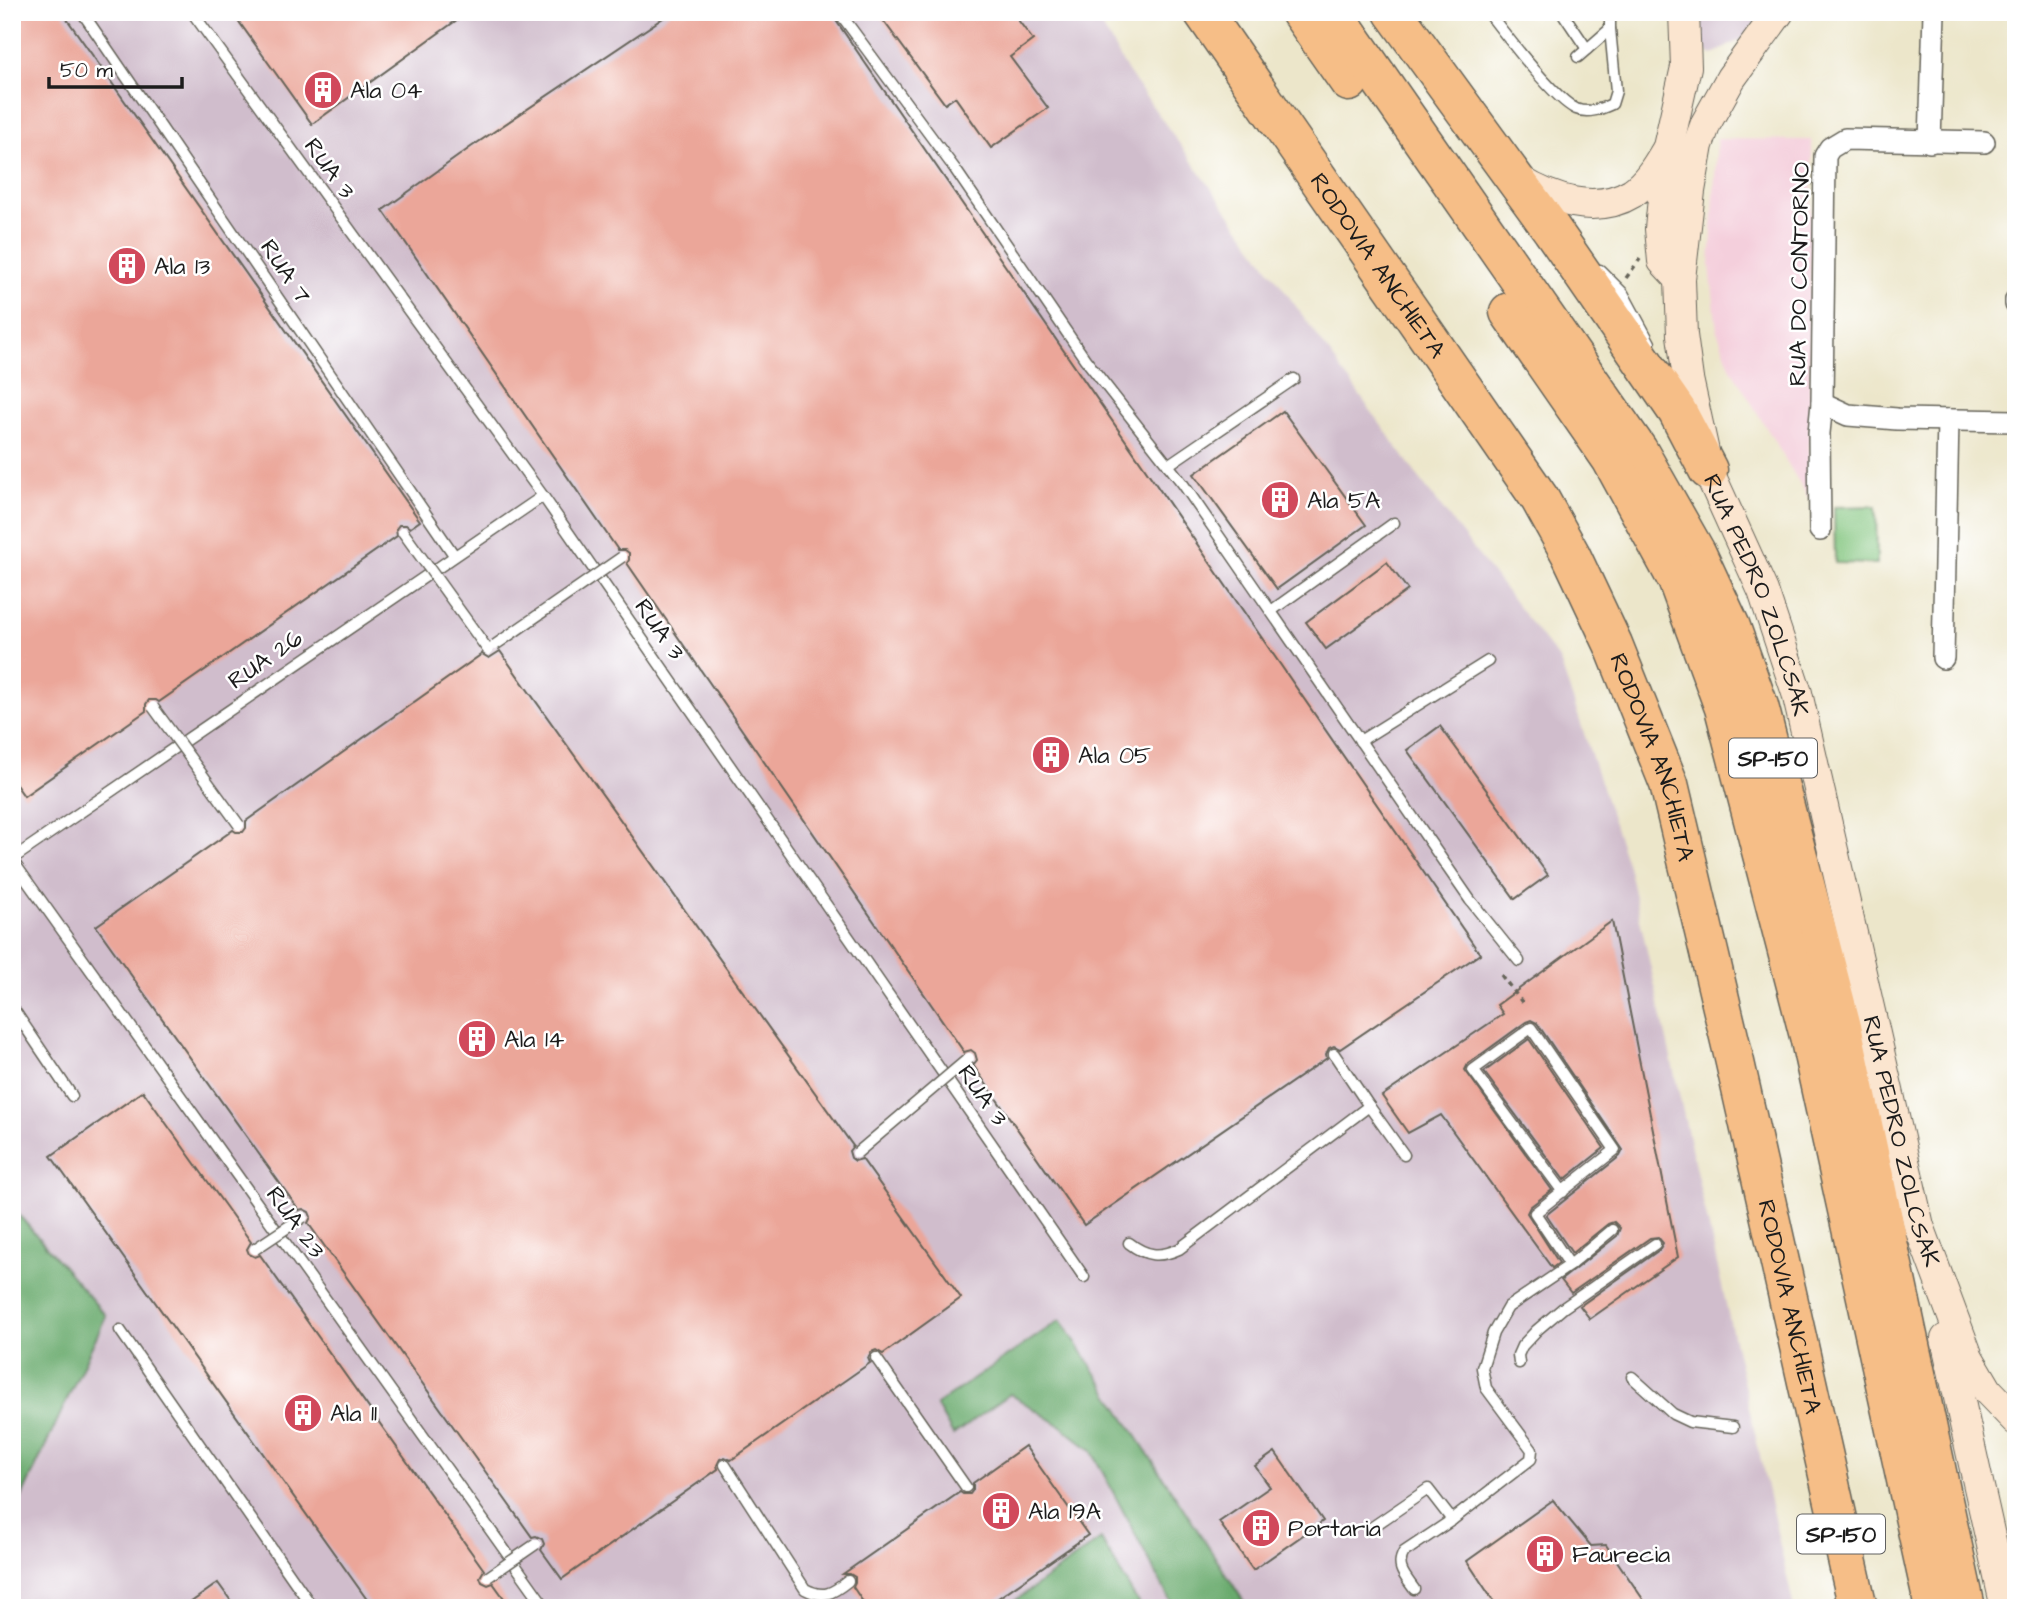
<svg xmlns="http://www.w3.org/2000/svg" width="2028" height="1620" font-family="'Architects Daughter',sans-serif">
<style>
.built{fill:#f4cfdc}
.industrial{fill:#d0bdcc}
.green{fill:#82c57e;stroke:#4f704d;stroke-width:2}
.forest{fill:#69aa6d;stroke:#426344;stroke-width:2}
.building{fill:#eba699}
.lines{fill:none;stroke-linecap:round;stroke-linejoin:round}
.lane-casing{stroke:#656359;stroke-width:13}
.street-casing{stroke:#656359;stroke-width:24}
.secondary-casing{stroke:#656359;stroke-width:32}
.highway-casing{stroke:#656359;stroke-width:41}
.path{stroke:#656359;stroke-width:3.5;stroke-dasharray:5 5;stroke-linecap:butt}
.lane{stroke:#fff;stroke-width:10}
.street{stroke:#fff;stroke-width:21}
.secondary{stroke:#fbe5cf;stroke-width:30}
.highway{stroke:#f6be87;stroke-width:38}
.lane-bridge-casing{stroke:#656359;stroke-width:13;stroke-linecap:butt}
.lane-bridge{stroke:#fff;stroke-width:10}
.labels{text-anchor:middle;stroke-width:5;stroke-linejoin:round;paint-order:stroke}
.shield{fill:#fff;stroke:#606060;stroke-width:2}
.shield-label{font-size:23px;font-weight:bold;fill:#1c1c1c}
.poi-label{font-size:24px;fill:#1c1c1c;stroke:#fff;text-anchor:start}
.street-label{font-size:24px;fill:#1c1c1c;stroke:#fff}
</style>
<rect width="100%" height="100%" fill="#fff"/>
<filter id="ink" filterUnits="userSpaceOnUse"><feTurbulence type="fractalNoise" baseFrequency=".0143" numOctaves="2"/><feDisplacementMap in="SourceGraphic" scale="14" xChannelSelector="R" yChannelSelector="G"/><feConvolveMatrix kernelMatrix="1 2 1 2 8 2 1 2 1" color-interpolation-filters="sRGB"/></filter>
<filter id="wash" filterUnits="userSpaceOnUse"><feTurbulence type="fractalNoise" baseFrequency=".00686" numOctaves="4" result="noise"/><feDisplacementMap in="SourceGraphic" scale="28" xChannelSelector="R" yChannelSelector="G"/><feGaussianBlur stdDeviation="1.57" result="paint"/><feColorMatrix in="noise" values="0 0 0 0 0 0 0 0 0 0 0 0 0 0 0 0 0 1.4 0 .05"/><feComposite in="paint" operator="in"/></filter>
<g filter="url(#wash)">
<rect width="100%" height="100%" fill="#ece6ca"/>
<path class="built" d="M1717,139L1812,140L1809,499L1731,369L1717,331L1710,266Z"/>
<g class="industrial">
<path d="M12,12H1094L1128,72L1424,485L1560,661L1628,866L1794,1608H12Z"/>
<path d="M1701,12H1763L1745,37L1712,55L1701,48Z"/>
</g>
<path class="green" d="M1876,506L1877,564L1835,563L1834,507Z"/>
<g class="forest">
<path d="M12,1207L106,1316L12,1518Z"/>
<path d="M1060,1320L1071,1335L1248,1608H1174L1091,1450L1061,1426L1010,1394L953,1435L936,1405Z"/>
<path d="M1101,1539L1141,1608H1005Z"/>
</g>
<g id="blocks">
<g class="building">
<path d="M12,12H62L420,521L410,528L406,525H399L396,529L397,536L159,702L156,700H149L146,704V711L24,796L12,779Z"/>
<path d="M232,12H468L312,124Z"/>
<path d="M672,12H830L1480,954L1340,1049L1334,1046L1329,1048L1326,1054L1327,1058L1084,1225L973,1065L977,1060L975,1053L971,1050L964,1052L627,563L629,560V553L625,550H618L383,210L471,147Z"/>
<path d="M877,12H1012L1033,40L1010,57L1048,108L991,148L955,97L945,104Z"/>
<path d="M1283,411L1366,525L1277,589L1194,474Z"/>
<path d="M1387,562L1408,590L1326,649L1306,622Z"/>
<path d="M500,651L853,1146L849,1151L851,1158L855,1161L862,1159L961,1298L883,1354L876,1350L871,1352L868,1358L870,1363L731,1460L725,1457L720,1459L717,1465L718,1469L562,1579L541,1550L544,1544L542,1539L536,1536L532,1537L308,1223L311,1217L309,1212L303,1209L299,1210L96,926L233,830L236,832H243L246,828V821L482,654L489,658Z"/>
<path d="M1440,726L1548,875L1515,899L1407,750Z"/>
<path d="M1612,921L1678,1257L1590,1319L1580,1306L1659,1250L1663,1243L1658,1237L1650,1238L1571,1293L1561,1280L1617,1236L1620,1228L1614,1222L1608,1224L1572,1253L1546,1215L1620,1156L1623,1150L1537,1023L1531,1020L1526,1022L1468,1064L1465,1070L1552,1190L1530,1207L1527,1213L1559,1263L1552,1268L1441,1115L1408,1133L1382,1096L1503,1014L1497,1005Z"/>
<path d="M1529,1039L1604,1148L1564,1180L1484,1072Z"/>
<path d="M143,1091L251,1242L247,1249L249,1254L255,1257L260,1255L484,1570L480,1577L482,1582L488,1585L493,1583L511,1608H373L51,1156Z"/>
<path d="M1025,1446L1088,1535L984,1608H867L853,1587L855,1583V1577L850,1574H843L960,1492L963,1494H970L973,1490V1483Z"/>
<path d="M1275,1452L1323,1521L1253,1570L1219,1522L1270,1487L1255,1466Z"/>
<path d="M1553,1500L1591,1546L1606,1545L1649,1608H1498L1467,1561Z"/>
<path d="M218,1583L236,1608H183Z"/>
</g>
</g>
</g>
<g filter="url(#ink)">
<use href="#blocks" fill-opacity="0" stroke="#656359" stroke-width="2"/>
<g class="lines">
<g class="lane-casing">
<g id="lane">
<path d="M82,12L454,555"/>
<path d="M192,12L543,496L1084,1277"/>
<path d="M839,12L955,169L1085,359L1183,484L1470,900L1519,961"/>
<path d="M1488,12C1505,34 1553,98 1576,109C1588,114 1601,109 1612,104L1616,91L1610,29"/>
<path d="M1562,12L1587,49"/>
<path d="M1578,57L1610,29V12"/>
<path d="M1600,270L1623,293L1650,343"/>
<path d="M1168,465L1294,379"/>
<path d="M1271,611L1394,523"/>
<path d="M1360,741L1488,661"/>
<path d="M12,859L543,496"/>
<path d="M12,860L546,1608"/>
<path d="M12,1007L72,1096"/>
<path d="M1369,1106L1404,1155"/>
<path d="M1129,1243C1146,1256 1159,1258 1179,1249L1369,1106L1334,1054"/>
<path d="M1570,1265L1612,1230"/>
<path d="M120,1330L313,1608"/>
<path d="M876,1358L966,1487"/>
<path d="M1519,1363L1518,1355L1522,1346L1537,1330L1563,1308L1655,1244"/>
<path d="M1632,1377L1673,1414L1690,1422L1733,1427"/>
<path d="M725,1465L805,1589C824,1599 833,1593 848,1581"/>
<path d="M1371,1528L1428,1489L1452,1520L1531,1459L1532,1450L1486,1388L1482,1368L1493,1333L1508,1307L1570,1265L1535,1213L1615,1150L1531,1028L1473,1070L1563,1192"/>
<path d="M1414,1589C1405,1576 1395,1567 1404,1552L1452,1520"/>
</g>
</g>
<g class="street-casing">
<g id="street">
<path d="M1930,142L1934,12"/>
<path d="M2016,300V304"/>
<path d="M1822,403L1848,415L1897,419L2016,421"/>
<path d="M1820,530L1819,433L1822,403L1825,156L1830,148L1845,139L1984,142"/>
<path d="M1943,658L1948,420"/>
</g>
</g>
<g class="secondary-casing">
<g id="secondary">
<path id="s1" d="M1779,12L1731,78L1706,123L1698,145L1690,191L1680,279L1682,335L1688,379L1708,470L1763,591L1797,693L1919,1226L1968,1357L1988,1391L2016,1420"/>
<path d="M1519,180C1551,200 1596,215 1632,193C1647,183 1657,166 1666,151"/>
<path d="M1680,279L1663,261L1660,229L1668,147L1686,67L1684,12"/>
<path d="M1946,1339L2006,1608"/>
</g>
</g>
<g class="highway-casing">
<g id="highway">
<path id="s2" d="M1203,12L1540,499L1571,555L1613,644L1669,784L1734,1058L1858,1608"/>
<path d="M1300,12L1349,82"/>
<path d="M1333,12L1638,450L1697,554L1731,627L1759,706L1843,1031L1966,1608"/>
<path d="M1393,12L1552,230L1677,411L1708,470"/>
<path d="M1509,312L1611,459L1677,580L1724,708L1809,1036L1934,1608"/>
</g>
</g>
<g class="path">
<path d="M1626,278L1640,259"/>
<path d="M1501,975L1525,1006"/>
</g>
<use href="#lane" class="lane"/>
<use href="#street" class="street"/>
<use href="#secondary" class="secondary"/>
<use href="#highway" class="highway"/>
<g class="lane-bridge-casing">
<g id="lane-bridge">
<path d="M403,532L488,650"/>
<path d="M495,645L622,557"/>
<path d="M153,707L239,825"/>
<path d="M857,1153L969,1058"/>
<path d="M255,1249L303,1217"/>
<path d="M488,1577L536,1544"/>
</g>
</g>
<use href="#lane-bridge" class="lane-bridge"/>
</g>
</g>
<defs>
<g id="building-disc" transform="scale(2.0125)"><circle r="9.5" fill="#d1495b" stroke="#fff"/><path d="M-4-6H4V6H1V3H-1V6H-4ZM-2.5-4.3h1.7v1.8h-1.7ZM.8-4.3h1.7v1.8H.8ZM-2.5-1h1.7V.8h-1.7ZM.8-1h1.7V.8H.8Z" fill="#fff"/></g>
</defs>
<g fill-rule="evenodd">
<use href="#building-disc" x="323" y="90"/>
<use href="#building-disc" x="127" y="266"/>
<use href="#building-disc" x="1280" y="500"/>
<use href="#building-disc" x="1051" y="755"/>
<use href="#building-disc" x="477" y="1039"/>
<use href="#building-disc" x="303" y="1413"/>
<use href="#building-disc" x="1001" y="1511"/>
<use href="#building-disc" x="1261" y="1528"/>
<use href="#building-disc" x="1545" y="1554"/>
</g>
<g class="labels">
<g class="shield">
<rect x="1729" y="738.5" width="88" height="39" rx="5"/>
<rect x="1797" y="1514.5" width="88" height="39" rx="5"/>
</g>
<g class="shield-label">
<text x="1773" y="766">SP-150</text>
<text x="1841" y="1542">SP-150</text>
</g>
<g class="poi-label">
<text x="350" y="98">Ala 04</text>
<text x="154" y="274">Ala 13</text>
<text x="1307" y="508">Ala 5A</text>
<text x="1078" y="763">Ala 05</text>
<text x="504" y="1047">Ala 14</text>
<text x="330" y="1421">Ala 11</text>
<text x="1028" y="1519">Ala 19A</text>
<text x="1288" y="1536">Portaria</text>
<text x="1572" y="1562">Faurecia</text>
</g>
<g class="street-label">
<text transform="translate(330 168) rotate(54)" y="8">RUA 3</text>
<text dy="8" stroke="none"><textPath href="#s2" startOffset="308">RODOVIA ANCHIETA</textPath></text>
<text transform="translate(286 271) rotate(56)" y="8">RUA 7</text>
<text transform="translate(1799 274) rotate(-89)" y="8">RUA DO CONTORNO</text>
<text dy="8" stroke="none"><textPath href="#s1" startOffset="620">RUA PEDRO ZOLCSAK</textPath></text>
<text transform="translate(660 629) rotate(55)" y="8">RUA 3</text>
<text transform="translate(265 659) rotate(-35)" y="8">RUA 26</text>
<text dy="8" stroke="none"><textPath href="#s2" startOffset="875">RODOVIA ANCHIETA</textPath></text>
<text transform="translate(983 1095) rotate(55)" y="8">RUA 3</text>
<text dy="8" stroke="none"><textPath href="#s1" startOffset="1186">RUA PEDRO ZOLCSAK</textPath></text>
<text transform="translate(296 1222) rotate(54)" y="8">RUA 23</text>
<text dy="8" stroke="none"><textPath href="#s2" startOffset="1442">RODOVIA ANCHIETA</textPath></text>
</g>
</g>
<rect width="2028" height="1620" fill="none" stroke="#fff" stroke-width="42"/>
<path d="M49 77v10h133v-10" fill="none" stroke="#1c1c1c" stroke-width="3.5"/>
<text x="60" y="77" font-size="21" fill="#1c1c1c" stroke="#ffffff" stroke-width="5" paint-order="stroke">50 m</text>
</svg>
